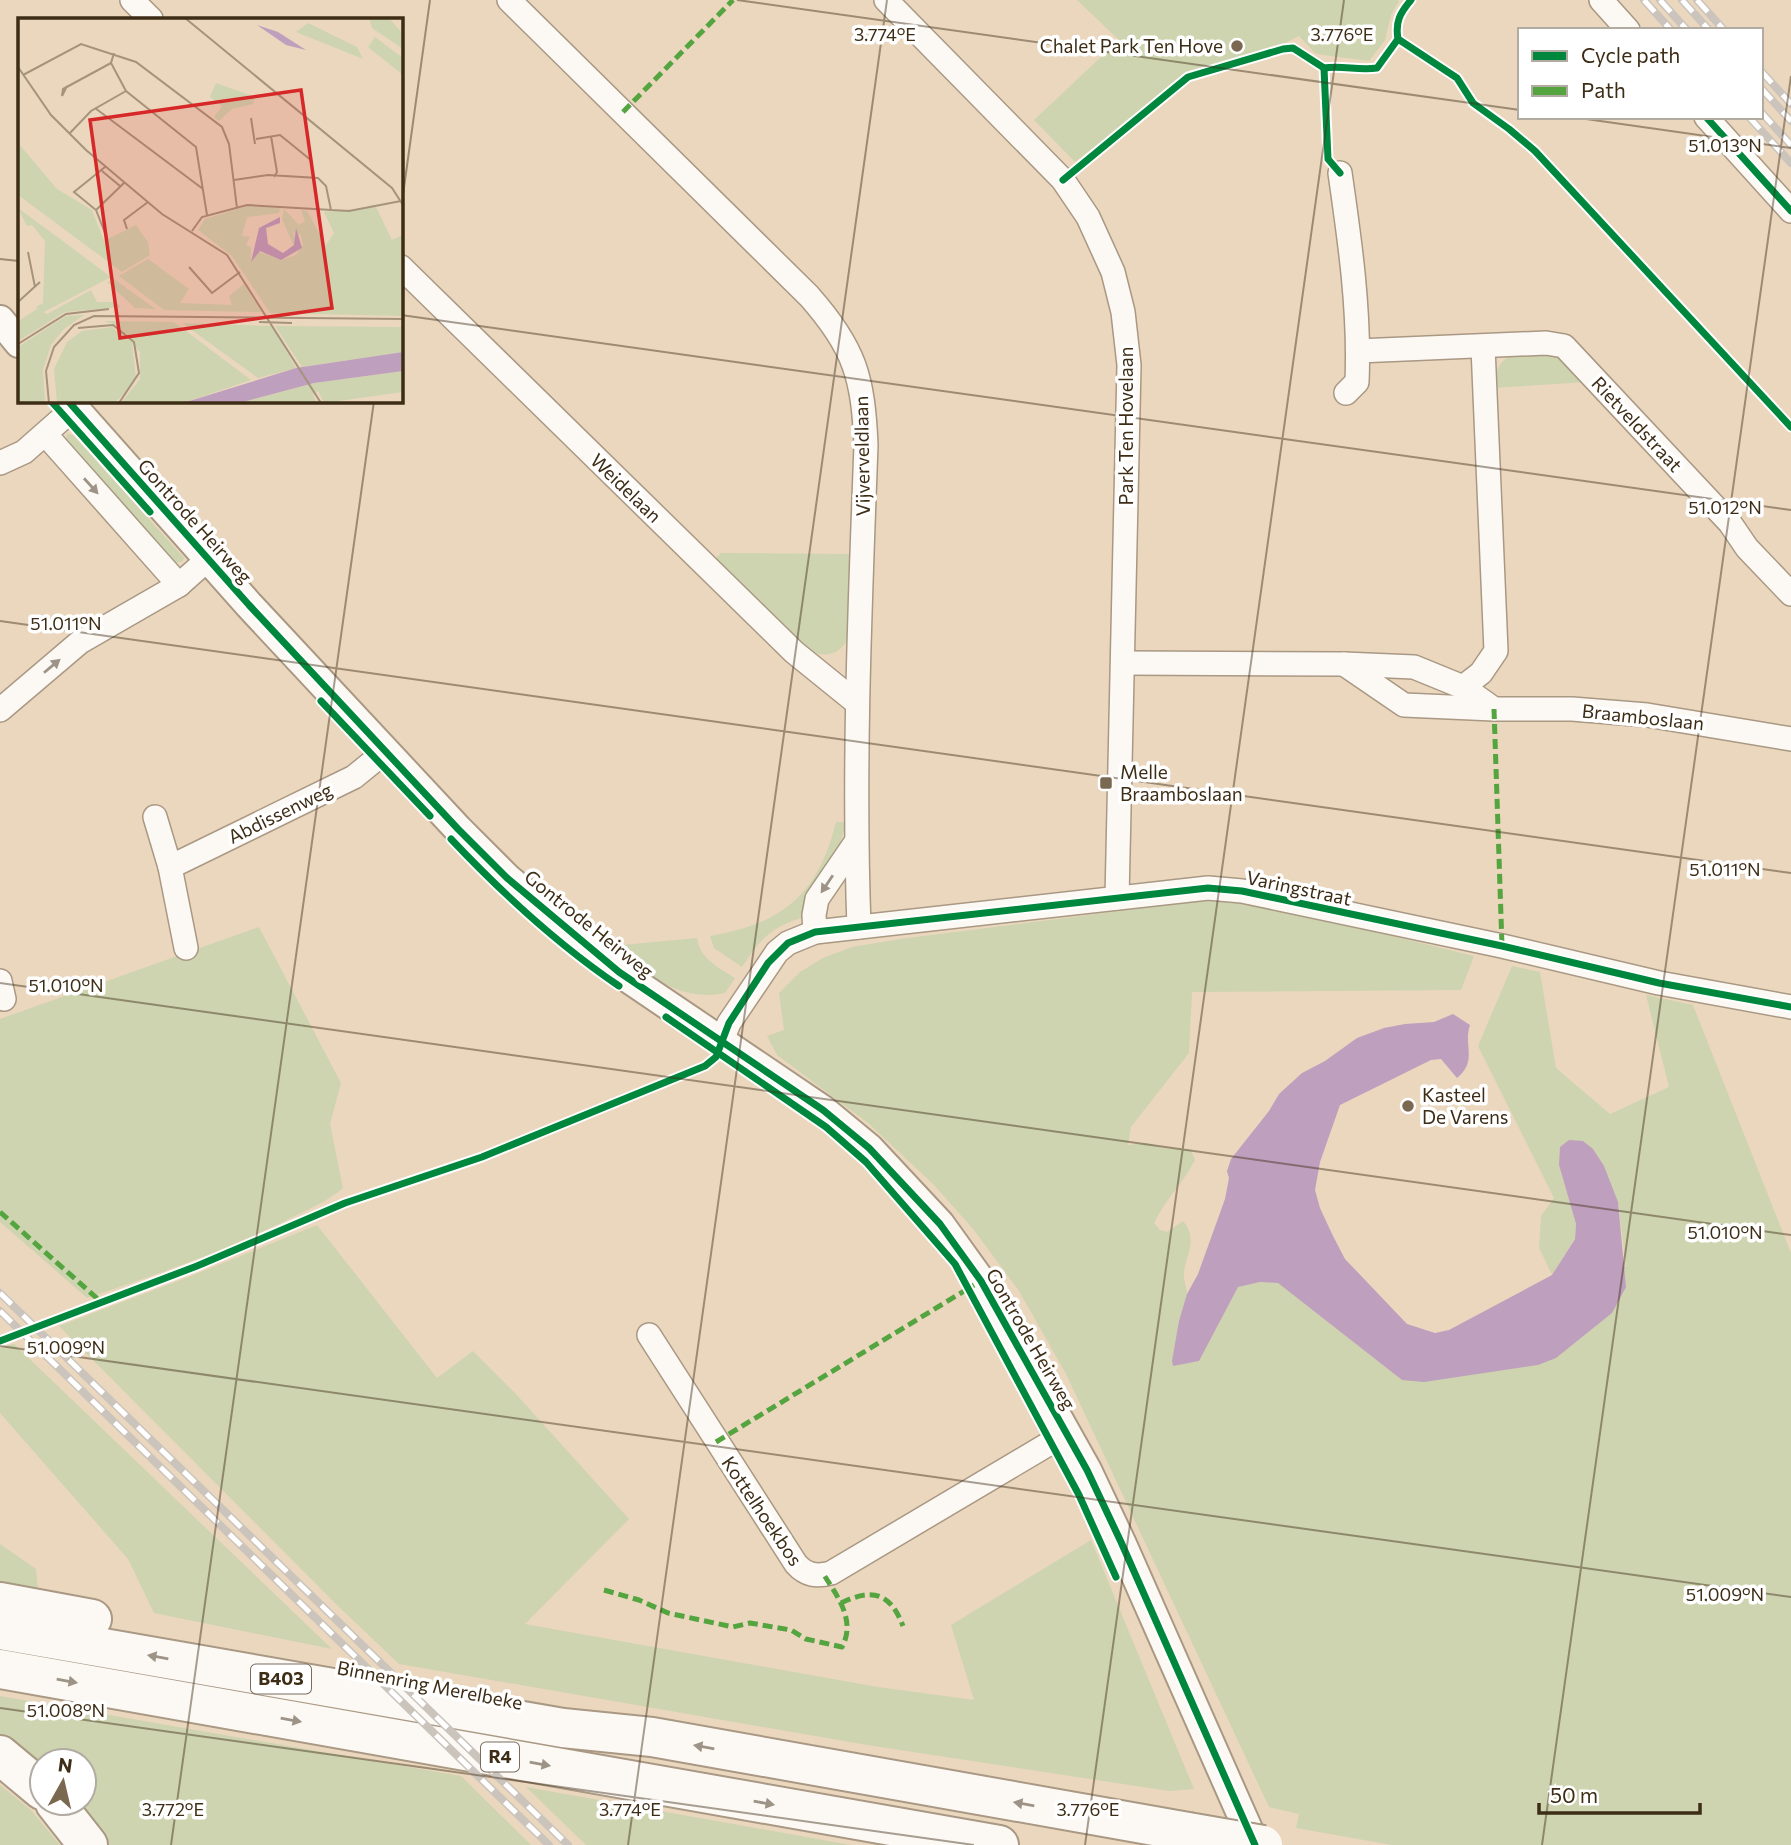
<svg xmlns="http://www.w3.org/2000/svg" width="1791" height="1845" font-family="Commissioner,sans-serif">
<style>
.green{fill:#ced4af}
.water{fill:#be9fbd}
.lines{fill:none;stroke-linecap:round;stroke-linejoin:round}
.minor-casing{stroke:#a99883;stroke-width:26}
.tertiary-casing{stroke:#a99883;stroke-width:32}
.motorway-casing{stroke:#a99883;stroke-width:42}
.minor{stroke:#fcf9f5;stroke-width:23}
.tertiary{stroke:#fcf9f5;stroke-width:28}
.motorway{stroke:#fcf9f5;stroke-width:38}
.rail-casing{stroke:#cac4bd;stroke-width:8}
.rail{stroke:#fff;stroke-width:5;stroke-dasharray:16;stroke-linecap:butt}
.motorway-bridge-casing{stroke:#a99883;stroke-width:42;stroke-linecap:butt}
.motorway-bridge{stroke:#fcf9f5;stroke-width:38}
.quiet{stroke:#54a440;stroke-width:5;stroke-dasharray:10 5;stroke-linecap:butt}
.cycleway-casing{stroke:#fff;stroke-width:11}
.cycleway{stroke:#00873e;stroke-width:7}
.oneway{fill:#9d9386}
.ticks{fill:none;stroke:#3e2d16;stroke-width:2;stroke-opacity:0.45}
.poi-dot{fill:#7b6851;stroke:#fff;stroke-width:2.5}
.labels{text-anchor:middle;stroke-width:7;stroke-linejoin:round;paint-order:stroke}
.shield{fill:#fff;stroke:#786c5c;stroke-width:2}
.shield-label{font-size:18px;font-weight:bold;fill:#3e2d16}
.poi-label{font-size:19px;fill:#3e2d16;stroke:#fff;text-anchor:start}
.street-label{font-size:19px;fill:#3e2d16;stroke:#fff}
.inset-road{fill:none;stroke:#a6937b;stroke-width:2}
.view{fill:#d62828;fill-opacity:0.15;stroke:#d62828;stroke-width:3.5}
.inset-edge{fill:none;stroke:#3e2d16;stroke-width:3.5}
.ticks-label{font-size:18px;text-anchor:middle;fill:#3e2d16;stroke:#fff;stroke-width:7;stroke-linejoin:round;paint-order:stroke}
</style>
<rect width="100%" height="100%" fill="#ebd7be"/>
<g class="green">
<path d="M1077,0H1397L1399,1L1391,15L1385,40L1369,61L1323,55L1315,53L1299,36L1281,45L1191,71L1075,162L1034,120L1119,40Z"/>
<path d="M1513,354H1560L1587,382L1494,388C1495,372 1498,362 1513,354Z"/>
<path d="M67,434L73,435L184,558L183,561L174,564L66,442Z"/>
<path d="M721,553L853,554L850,635C841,655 825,659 807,650L714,560Z"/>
<path d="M836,822H846L838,854L804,917C770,928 761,938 742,967L714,948L710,936C782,924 818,895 836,822Z"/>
<path d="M1205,900L1257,903L1474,956L1461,990L1192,992L1189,1053L1131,1127L1128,1145L1147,1143L1163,1148L1191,1150L1195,1160C1183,1183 1165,1200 1154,1223L1160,1230L1167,1232L1183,1221C1198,1238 1187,1252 1184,1272C1183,1280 1187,1287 1187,1294C1186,1307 1178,1322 1177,1337L1199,1361L1238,1286L1260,1282L1278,1283L1402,1380L1626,1266L1618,1202L1559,1165L1576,1224L1575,1238L1552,1275L1539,1248L1541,1216L1554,1198L1478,1046L1512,966L1540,972L1556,1068L1610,1114L1669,1087L1646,995L1693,1005L1791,1253V1845H1392L1296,1828L1299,1814L1269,1807L1066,1374L1019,1291L974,1230L933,1184L868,1123L777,1055L767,1036L784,1030L779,993L800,972L823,958L852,947L900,939Z"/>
<path d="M259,927L341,1083L330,1124L343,1188C327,1202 306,1210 287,1220C223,1252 155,1275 87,1298L0,1222V1019Z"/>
<path d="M697,938C699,958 719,968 735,978L725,993C677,1002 654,976 618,951L622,945Z"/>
<path d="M317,1225L437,1378L473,1351L515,1393L629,1519L525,1624L878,1687L974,1700L951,1625L1091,1540L1194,1789L1169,1791L867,1745L399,1664L337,1605L59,1326L186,1278Z"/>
<path d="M14,1344L332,1649L154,1613L128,1559L0,1413V1348Z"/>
<path d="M0,1544L36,1569L38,1589H22L0,1586Z"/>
<path d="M0,1696L461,1776L531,1845H100L67,1803H84V1761H42V1778L0,1743Z"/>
<path d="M0,1785L31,1810L60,1845H0Z"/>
<path d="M526,1787L851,1845H586Z"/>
</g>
<path class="water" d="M1453,1014L1470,1025C1463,1045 1478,1061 1457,1078L1441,1059L1431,1060L1340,1105L1320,1162L1315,1190L1320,1208L1333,1236L1345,1259L1407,1324L1435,1333L1449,1330L1552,1275L1575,1239L1576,1224L1559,1165L1560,1147L1569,1140L1583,1141L1593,1149L1604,1166L1618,1202L1626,1287L1612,1313L1556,1358L1538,1365L1424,1382L1402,1380L1278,1283L1260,1282L1238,1287L1199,1361L1173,1366L1172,1361L1179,1321L1187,1294L1198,1274L1225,1199L1229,1178L1227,1171L1231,1159L1269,1111L1279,1094L1302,1073L1325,1061L1357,1038L1384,1028L1405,1024L1434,1022Z"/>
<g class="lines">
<g class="minor-casing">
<g id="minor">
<path d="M132,0L151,19"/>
<path d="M509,0L809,296C855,348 863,377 866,445C860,606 853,766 859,927"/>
<path d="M886,0L1063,180L1088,217L1113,272L1123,312L1129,365L1117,898"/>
<path d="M1601,0L1628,30"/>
<path d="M1706,117L1791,211"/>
<path d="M1340,173C1350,242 1360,312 1357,382L1346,393"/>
<path d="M401,267L794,652L857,703"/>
<path d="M1358,351L1546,343L1564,346L1730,523L1747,548L1791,594"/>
<path d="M46,435L179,585"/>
<path d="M0,463L24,452L74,408"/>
<path d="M1123,663L1344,664L1414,667L1463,687L1494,709H1572L1647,715L1791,739"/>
<path d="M1344,664L1404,705L1494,709"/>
<path d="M1463,687L1481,673L1496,651L1483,347"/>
<path d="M0,710L80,642L179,585L207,560"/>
<path d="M155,817L170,867"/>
<path d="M815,932L814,915L817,899L856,842"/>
<path d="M186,948L170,867L354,777L386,751"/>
<path d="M0,981L4,999"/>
<path d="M722,1040L729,1023L777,952L788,943L815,932L1208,888L1242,891L1502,946L1659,983L1791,1007"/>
<path d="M649,1335L796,1564C806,1575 816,1577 831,1573L1067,1433"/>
</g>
</g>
<g class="tertiary-casing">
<g id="tertiary">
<path d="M0,320L19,343"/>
<path d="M68,401L249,605L458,829L507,878L619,972L823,1110L869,1148L940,1224L981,1281L1087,1470L1121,1542L1255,1845"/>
</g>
</g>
<g class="motorway-casing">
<g id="motorway">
<path d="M0,1602L92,1619"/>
<path d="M0,1630L563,1728L652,1737L1188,1832"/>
<path d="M0,1669L999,1845"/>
<path d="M0,1755L42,1790"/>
<path d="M55,1803L88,1845"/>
</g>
</g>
<use href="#minor" class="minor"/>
<use href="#tertiary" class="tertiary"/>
<use href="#motorway" class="motorway"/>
<g class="rail-casing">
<g id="rail">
<path d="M1644,0L1671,30"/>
<path d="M1660,0L1687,30"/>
<path d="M1682,0L1709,30"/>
<path d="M1697,0L1724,30"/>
<path d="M1761,71L1791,104"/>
<path d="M1761,88L1791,121"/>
<path d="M1761,112L1791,145"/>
<path d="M1749,117L1791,163"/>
<path d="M0,1293L568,1845"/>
<path d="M0,1311L549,1845"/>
</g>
</g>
<use href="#rail" class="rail"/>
<g class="motorway-bridge-casing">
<path id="motorway-bridge" d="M1188,1832L1263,1845"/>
</g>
<use href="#motorway-bridge" class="motorway-bridge"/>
<g class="quiet">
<path d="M623,112L733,0"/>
<path d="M1494,709L1502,946"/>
<path d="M0,1212L100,1301"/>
<path d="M716,1442L974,1285"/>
<path d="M604,1590L639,1600L668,1613L733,1627L750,1623L791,1630L806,1639L842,1647C856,1621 838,1597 824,1575"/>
<path d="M841,1603C872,1588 890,1592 903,1626"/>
</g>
<g class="cycleway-casing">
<g id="cycleway">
<path d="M1398,39L1457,78L1473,103L1509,129L1535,151L1791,427"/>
<path d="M1324,68L1328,159L1340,173"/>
<path d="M1706,117L1791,211"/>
<path d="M1063,180L1188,77L1283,49L1293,48L1324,68C1342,65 1359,71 1377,68L1398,39C1395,22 1400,13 1411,0"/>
<path d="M51,401L150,512"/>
<path d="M68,401L249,605L458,829L507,878L619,972L823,1110L869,1148L940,1224L981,1281L1087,1470L1121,1542L1255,1845"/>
<path d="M321,701L430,816"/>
<path d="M451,839C502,893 557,944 619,986"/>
<path d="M666,1017L826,1127L866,1162L955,1264L1079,1495L1116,1577"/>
<path d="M0,1341L197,1266L345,1203L482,1157L705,1066L716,1057L729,1023L768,963L788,943L815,932L1208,888L1242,891L1502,946L1659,983L1791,1007"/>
</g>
</g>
<use href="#cycleway" class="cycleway"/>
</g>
<defs><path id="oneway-solid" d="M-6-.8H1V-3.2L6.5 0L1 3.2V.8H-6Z" transform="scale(1.75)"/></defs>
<g class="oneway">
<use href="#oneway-solid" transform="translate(91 486) rotate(48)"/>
<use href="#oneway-solid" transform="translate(52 666) rotate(-40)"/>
<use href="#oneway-solid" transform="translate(827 884) rotate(124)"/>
<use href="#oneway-solid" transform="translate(158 1657) rotate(-170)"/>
<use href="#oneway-solid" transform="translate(67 1681) rotate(10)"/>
<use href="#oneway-solid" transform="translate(291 1720) rotate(10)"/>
<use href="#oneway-solid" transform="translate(704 1747) rotate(-170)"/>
<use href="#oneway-solid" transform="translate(540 1764) rotate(10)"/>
<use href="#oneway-solid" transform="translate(764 1803) rotate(10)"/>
<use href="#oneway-solid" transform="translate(1024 1804) rotate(-170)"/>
</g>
<path class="ticks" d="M737,0L1520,110M1572,117L1791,148M401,209L430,0M0,259L19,261M401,315L1791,510M0,621L1791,873M0,983L1791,1235M0,1346L1791,1597M0,1708L974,1845M171,1845L374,401M628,1845L887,0M1085,1845L1344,0M1542,1845L1791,76"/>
<g class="poi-dot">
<circle cx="1237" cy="46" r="7"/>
<rect x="1099" y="776" width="14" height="14" rx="3.5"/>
<circle cx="1408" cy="1106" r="7"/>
</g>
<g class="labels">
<g class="shield">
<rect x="251" y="1664.5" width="60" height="29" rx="5"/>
<rect x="481" y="1742.5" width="38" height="29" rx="5"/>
</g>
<g class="shield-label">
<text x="281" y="1685">B403</text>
<text x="500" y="1763">R4</text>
</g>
<g class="poi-label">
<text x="1223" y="53" text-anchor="end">Chalet Park Ten Hove</text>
<text x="1120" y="779">Melle<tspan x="1120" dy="22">Braamboslaan</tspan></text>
<text x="1422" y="1102">Kasteel<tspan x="1422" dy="22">De Varens</tspan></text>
</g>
<g class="street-label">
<text transform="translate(1637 424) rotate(47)" y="7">Rietveldstraat</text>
<text transform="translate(1126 426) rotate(-90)" y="7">Park Ten Hovelaan</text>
<text transform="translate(862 456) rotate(-91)" y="7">Vijverveldlaan</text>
<text transform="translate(626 488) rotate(44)" y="7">Weidelaan</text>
<text transform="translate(195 521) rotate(48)" y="7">Gontrode Heirweg</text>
<text transform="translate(1643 717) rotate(6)" y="7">Braamboslaan</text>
<text transform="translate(280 813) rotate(-26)" y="7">Abdissenweg</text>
<text transform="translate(1299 888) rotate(12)" y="7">Varingstraat</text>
<text transform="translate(589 924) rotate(39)" y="7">Gontrode Heirweg</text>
<text transform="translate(1031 1339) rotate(60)" y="7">Gontrode Heirweg</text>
<text transform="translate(762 1511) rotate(56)" y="7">Kottelhoekbos</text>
<text transform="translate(430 1685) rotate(11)" y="7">Binnenring Merelbeke</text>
</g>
</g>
<g transform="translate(18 18)">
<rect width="385" height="385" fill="#ebd7be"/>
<path d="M351,0H371L385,16V31L354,10ZM290,5L339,29L345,41L278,14ZM357,19L385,40V57L350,29ZM198,65L237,79L235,86L214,91L201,103L196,99L204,88L192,79ZM0,125L39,171L74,192L86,223L118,207L130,224L132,237L104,254L0,177ZM229,188L262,190L261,195L229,199L224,218L232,219L228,227L233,229V244L239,233L263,242L278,237L285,227L283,217L275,214L278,222L276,227L274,224L264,201L266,191L281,207L287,203L283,192L289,193L308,227L316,215L306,194L358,189L374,222L385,217V298L252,295L214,238L180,212L187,201ZM0,190L46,224L93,259L24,295L18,289L25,285L27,223L14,207L9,208ZM130,241L171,271L162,285L214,287L211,278L226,266L243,294L146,292L101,258ZM96,261L132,287L138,291L117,290L89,264ZM73,272L79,284H97L103,289L47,294L0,323V304L5,300L19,291L29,296ZM66,297L46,311L33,327L25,352L27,385H0V329L48,298ZM86,303L156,304L233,362L165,385H103L122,361V334L95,306ZM164,305L254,308L278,350L240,360ZM257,308L385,309V334L284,349ZM94,309L114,325L118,360L104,378L96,385H39L36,351L49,324L64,313ZM385,353V374L306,385L300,373L295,377L299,385H221L296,365Z" fill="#ced4af"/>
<path d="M239,7L260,14L288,32L268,27ZM262,199V205L248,210L250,226L265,235L276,227L278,210L284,230L263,242L242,233L233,244L241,210ZM385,334V353L296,365L221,385H165L278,350Z" fill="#be9fbd"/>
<path class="inset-road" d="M167,0L374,170L385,187M96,35L93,45L108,73L178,129L189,197M0,49L33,97L68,132L144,196L209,237L303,385M5,57L63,26L118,44L204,109L211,126L219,190M49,68L44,78L45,71L93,45M77,90L185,171M233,100L237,126M51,116L73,93L108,73M253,118L259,154L256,159M238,121L262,117L294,143M87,149L56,174L78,192L89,220M84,153L102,168M216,162L250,157L300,160L308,168L313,192M78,192L106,165M109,211L106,202L130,184M174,213L184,199L229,187L331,193L383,183M10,234L17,269M171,249L194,275L222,254M0,284L22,264M241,304L274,305M60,310L95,307L116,324L121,355L101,385M0,326L48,296L91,291M31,385L28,353L36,329L56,307L76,298L385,301"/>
<path class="view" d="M283,72L314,290L102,320L72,102Z"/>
<rect width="385" height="385" class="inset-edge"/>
</g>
<g class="ticks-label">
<text x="885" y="41">3.774°E</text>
<text x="1342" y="41">3.776°E</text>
<text x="1725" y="152">51.013°N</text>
<text x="1725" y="514">51.012°N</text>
<text x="66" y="630">51.011°N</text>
<text x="1725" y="876">51.011°N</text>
<text x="66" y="992">51.010°N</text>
<text x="1725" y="1239">51.010°N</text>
<text x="66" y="1354">51.009°N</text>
<text x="1725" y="1601">51.009°N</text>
<text x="66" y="1717">51.008°N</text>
<text x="173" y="1816">3.772°E</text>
<text x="630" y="1816">3.774°E</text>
<text x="1088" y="1816">3.776°E</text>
</g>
<rect x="1518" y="28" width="245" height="91" fill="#ffffff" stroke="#b2aba2" stroke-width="2"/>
<rect x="1532" y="51" width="35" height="10" fill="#00873e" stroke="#b2aba2" stroke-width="2"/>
<text x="1581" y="63" font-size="21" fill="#3e2d16">Cycle path</text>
<rect x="1532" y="86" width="35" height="10" fill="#54a440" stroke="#b2aba2" stroke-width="2"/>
<text x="1581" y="98" font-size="21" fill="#3e2d16">Path</text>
<g transform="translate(63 1782) rotate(8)"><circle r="33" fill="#ffffff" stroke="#b2aba2" stroke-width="2"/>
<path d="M0-5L12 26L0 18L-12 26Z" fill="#7b6851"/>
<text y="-10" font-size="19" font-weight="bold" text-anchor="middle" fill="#3e2d16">N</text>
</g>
<path d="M1539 1803v10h161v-10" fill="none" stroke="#3e2d16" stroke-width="3.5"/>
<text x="1550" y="1803" font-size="21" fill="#3e2d16" stroke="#ffffff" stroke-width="5" paint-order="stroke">50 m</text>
</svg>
